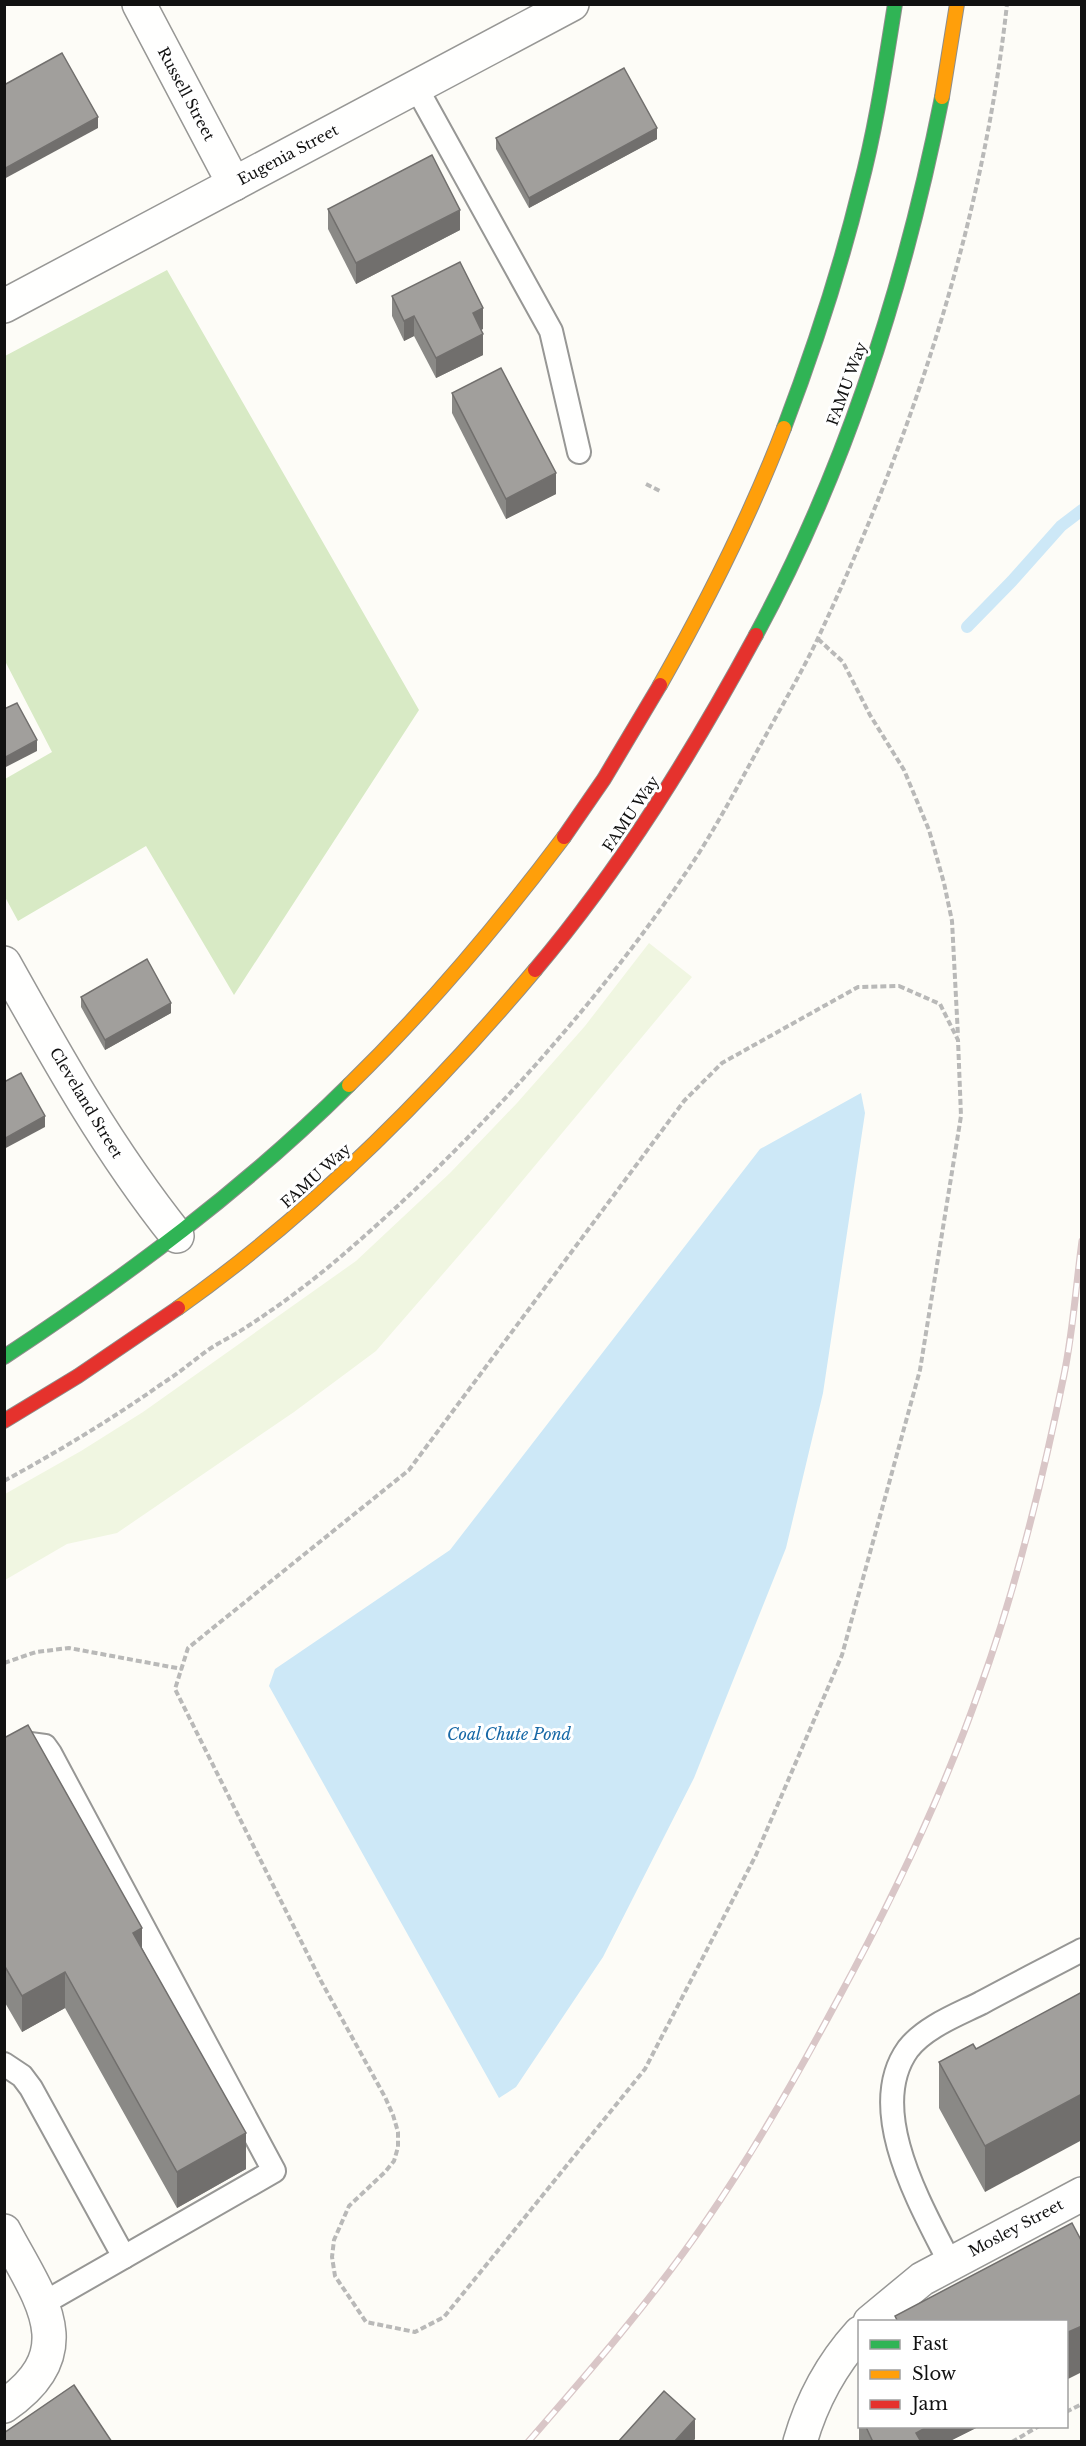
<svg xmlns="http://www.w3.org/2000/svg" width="1086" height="2446" font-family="'Libre Baskerville',serif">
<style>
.forest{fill:#d8eac5}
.pitch{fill:#f0f6e1}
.water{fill:#cde8f7}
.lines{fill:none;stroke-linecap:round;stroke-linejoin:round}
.stream{stroke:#cde8f7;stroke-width:12}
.lane-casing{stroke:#979795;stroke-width:26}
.street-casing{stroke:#979795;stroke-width:36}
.fast-casing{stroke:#8e8d8b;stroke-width:16}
.slow-casing{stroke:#8e8d8b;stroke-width:16}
.jam-casing{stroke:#8e8d8b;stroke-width:16}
.path{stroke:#b9b9b8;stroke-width:4;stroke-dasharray:6 3;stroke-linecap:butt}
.lane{stroke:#fffffe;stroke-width:22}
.street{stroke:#fffffe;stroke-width:33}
.fast{stroke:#30b455;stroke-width:14}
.slow{stroke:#ff9f0a;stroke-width:14}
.jam{stroke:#e5322d;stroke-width:14}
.rail-casing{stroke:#d9c6c7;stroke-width:7}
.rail{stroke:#fff;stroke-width:4.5;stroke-dasharray:14;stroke-linecap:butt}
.wall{fill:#8a8986}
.shaded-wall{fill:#716f6d}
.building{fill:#a19f9c;stroke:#716f6d;stroke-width:1.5}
.labels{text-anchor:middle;stroke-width:6;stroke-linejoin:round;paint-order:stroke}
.street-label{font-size:15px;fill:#111;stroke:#fff}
.water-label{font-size:16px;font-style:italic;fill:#1768a6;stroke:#fff}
</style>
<rect width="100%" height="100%" fill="#fdfcf7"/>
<path class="forest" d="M167,270L419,710L234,995L146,846L18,921L5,897V779L52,752L5,661V356Z"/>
<path class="pitch" d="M649,943L692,977L488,1222L376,1351L294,1412L117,1533L67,1544L5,1580V1494L81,1451L143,1412L356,1261L450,1173L517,1103L585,1026Z"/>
<path class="water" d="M861,1093L865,1113L823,1393L786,1548L694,1778L603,1957L516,2087L499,2098L269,1686L275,1669L450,1550L760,1149Z"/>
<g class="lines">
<path class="stream" d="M967,627L1012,581L1061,526L1082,510"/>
<g class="lane-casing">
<g id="lane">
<path d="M416,87L551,331L579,452"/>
<path d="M4,1756L30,1744L45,1746L50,1753L274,2171L124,2257"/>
<path d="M4,2064L22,2076L31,2088L124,2257L42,2304"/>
<path d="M950,2263C922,2207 864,2110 908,2049C925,2027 957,2015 981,2003C1014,1985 1048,1968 1082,1950"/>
</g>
</g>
<g class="street-casing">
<g id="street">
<path d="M139,4L234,184"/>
<path d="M4,306L572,4"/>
<path d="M4,963C57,1058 109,1151 177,1236"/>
<path d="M4,2231C39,2297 85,2351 4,2406"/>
<path d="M870,2322L922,2279L1082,2194"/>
<path d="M800,2442C812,2400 831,2365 860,2333"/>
</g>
</g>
<g class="fast-casing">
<g id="fast">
<path d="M784,428C814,349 840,270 860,188C876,128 885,66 895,4"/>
<path d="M756,635C847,467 905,283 942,97"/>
<path d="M4,1357C127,1276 244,1189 349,1085"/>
</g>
</g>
<g class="slow-casing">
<g id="slow">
<path d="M942,97L957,4"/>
<path d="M660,685C707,602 750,517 784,428"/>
<path d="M349,1085C428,1008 498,925 564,837"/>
<path d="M178,1308C312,1213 429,1096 535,970"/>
</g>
</g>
<g class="jam-casing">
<g id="jam">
<path d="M564,837L604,779L660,685"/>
<path d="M535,970C622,867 692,753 756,635"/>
<path d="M4,1421L78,1376L178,1308"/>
</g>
</g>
<g class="path">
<path d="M646,484L660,491"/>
<path d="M818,639L843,662L870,715L904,770L929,830L944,883L952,921L958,1036"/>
<path d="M899,986L940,1004L958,1040L961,1116L920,1370L842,1655L756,1855L645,2069L444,2317L415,2332L366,2322L335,2276L332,2257L334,2240L349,2206L385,2172L394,2161L398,2147V2132L393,2115L385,2097L321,1981L175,1689L188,1648L409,1470L684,1101L722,1063L858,987Z"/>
<path d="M4,1481C59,1451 112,1419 163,1383C179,1373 193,1361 208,1350C221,1341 235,1335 248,1326C282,1304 315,1279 345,1253C474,1142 603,999 697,856C722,817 743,776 766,735C784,702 803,670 819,636C912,437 983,224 1007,4"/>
<path d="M4,1663L36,1652L69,1648L182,1669"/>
<path d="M1066,2412L1082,2404"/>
<path d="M1012,2442L1039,2426"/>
</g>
<use href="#lane" class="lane"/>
<use href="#street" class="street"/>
<use href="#fast" class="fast"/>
<use href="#slow" class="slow"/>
<use href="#jam" class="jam"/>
<g class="rail-casing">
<path id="rail" d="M528,2442C590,2371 653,2298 706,2221C755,2150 797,2076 837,2001C892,1900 942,1797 980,1688C1016,1589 1043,1478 1064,1375C1073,1331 1076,1286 1082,1241"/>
</g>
<use href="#rail" class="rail"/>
</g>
<g class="wall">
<path d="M496,138L657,139L529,208L496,149Z"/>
<path d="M328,209L460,230L356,284L328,229Z"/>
<path d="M392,296L483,329L481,330L483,355L436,378L414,336L404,341L392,316Z"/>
<path d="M452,393L556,494L506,519L452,413Z"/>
<path d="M81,997L171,1013L105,1050L81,1007Z"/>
<path d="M4,1738L142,1949L246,2169L177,2208L65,2008L22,2032L4,2001Z"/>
<path d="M1082,1992L985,2192L939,2108V2062L976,2049Z"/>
<path d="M859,2415L860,2427H978L952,2440V2442H859Z"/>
</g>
<g class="shaded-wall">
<path d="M98,117V128L4,179V169Z"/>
<path d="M657,128V139L529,208V198Z"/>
<path d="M460,210V230L356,284V263Z"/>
<path d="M483,308V329L473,333V313Z"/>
<path d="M414,316V336L404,341V321Z"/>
<path d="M483,334V355L436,378V358Z"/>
<path d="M556,473V494L506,519V499Z"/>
<path d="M37,740V751L4,768V758Z"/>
<path d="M171,1003V1013L105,1050V1040Z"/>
<path d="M45,1116V1127L4,1149V1139Z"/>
<path d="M142,1928V1965L133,1933Z"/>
<path d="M65,1972V2008L22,2032V1996Z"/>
<path d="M1082,2094V2140L985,2192V2146Z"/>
<path d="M246,2133V2169L177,2208V2172Z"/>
<path d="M1082,2326V2372L1066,2380V2333Z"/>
<path d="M695,2419V2439L693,2442H674Z"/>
<path d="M927,2427H978L952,2440V2442H916V2433Z"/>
</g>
<g class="building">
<path d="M62,53L98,117L4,169V85Z"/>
<path d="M624,68L657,128L529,198L496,138Z"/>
<path d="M432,155L460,210L356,263L328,209Z"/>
<path d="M460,262L483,308L473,313L483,334L436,358L414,316L404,321L392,296Z"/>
<path d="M501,368L556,473L506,499L452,393Z"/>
<path d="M17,703L37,740L4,758V709Z"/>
<path d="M147,959L171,1003L105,1040L81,997Z"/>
<path d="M21,1073L45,1116L4,1139V1082Z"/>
<path d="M28,1725L142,1928L133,1933L246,2133L177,2172L65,1972L22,1996L4,1965V1738Z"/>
<path d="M1082,1992V2094L985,2146L939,2062L973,2044L976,2049Z"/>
<path d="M1072,2223L1082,2242V2326L1066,2333V2322H898L895,2316Z"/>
<path d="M74,2385L112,2442H4V2433Z"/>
<path d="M664,2391L695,2419L674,2442H618Z"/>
<path d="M866,2427H927L916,2433L921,2442H873Z"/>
</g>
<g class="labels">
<g class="street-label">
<text transform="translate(186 94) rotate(62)" y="5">Russell Street</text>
<text transform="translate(288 155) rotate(-28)" y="5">Eugenia Street</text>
<text transform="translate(847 384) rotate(-70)" y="5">FAMU Way</text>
<text transform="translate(631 814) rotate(-56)" y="5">FAMU Way</text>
<text transform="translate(86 1103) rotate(59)" y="5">Cleveland Street</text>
<text transform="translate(316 1176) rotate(-42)" y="5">FAMU Way</text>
<text transform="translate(1016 2228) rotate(-28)" y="5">Mosley Street</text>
</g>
<g class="water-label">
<text x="509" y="1740">Coal Chute Pond</text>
</g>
</g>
<rect width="1086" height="2446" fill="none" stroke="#111111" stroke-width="12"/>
<rect x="858" y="2320" width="210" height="108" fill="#ffffff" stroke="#a0a0a0" stroke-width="1.5"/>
<rect x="870" y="2340" width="30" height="9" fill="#30b455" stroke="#a0a0a0" stroke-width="1.5"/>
<text x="912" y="2350" font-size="18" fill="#111111">Fast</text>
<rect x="870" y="2370" width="30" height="9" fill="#ff9f0a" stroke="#a0a0a0" stroke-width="1.5"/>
<text x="912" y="2380" font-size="18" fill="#111111">Slow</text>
<rect x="870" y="2400" width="30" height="9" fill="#e5322d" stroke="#a0a0a0" stroke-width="1.5"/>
<text x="912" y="2410" font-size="18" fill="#111111">Jam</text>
</svg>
